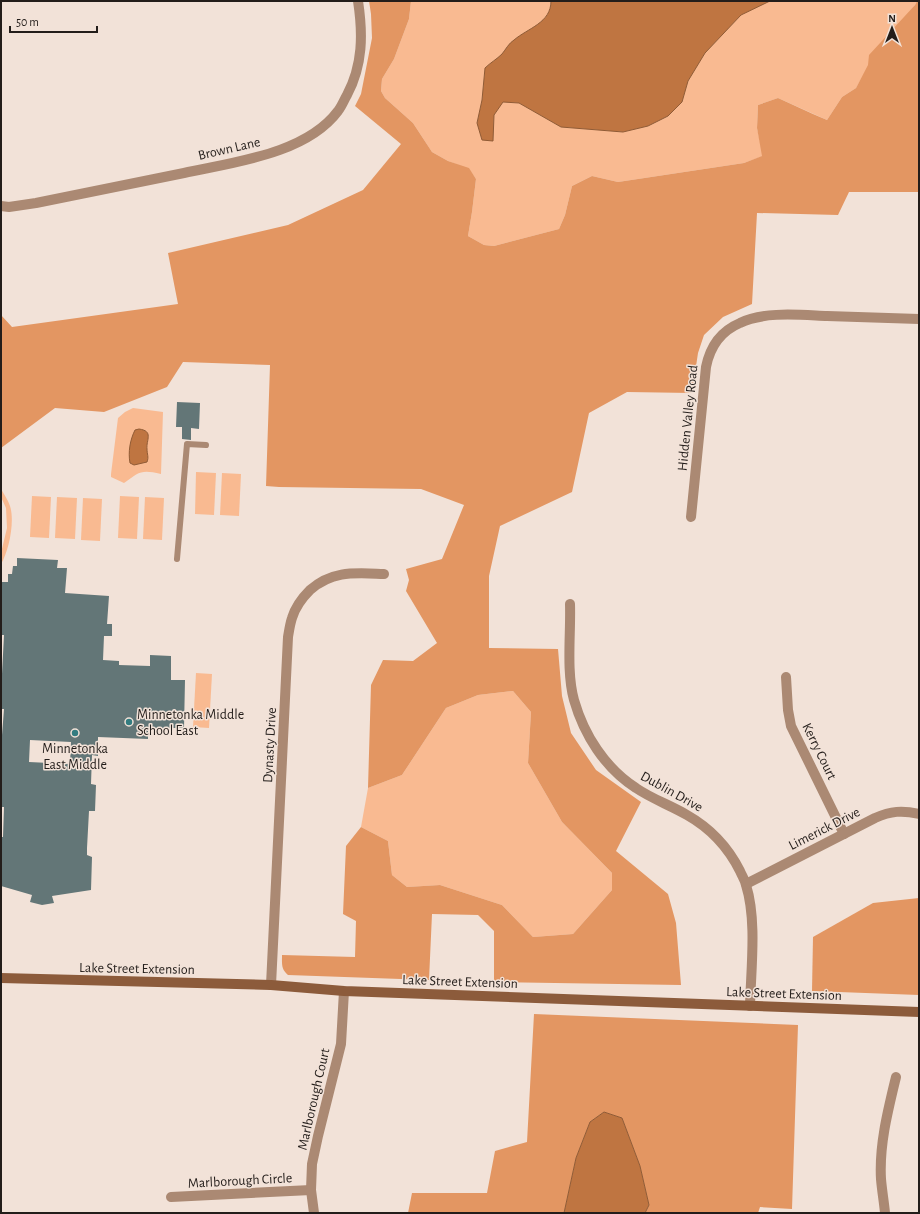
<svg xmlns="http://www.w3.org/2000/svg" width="920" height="1214" font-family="'Alegreya Sans',sans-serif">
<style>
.green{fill:#f9ba91}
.forest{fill:#e39662}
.water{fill:#bf7541;stroke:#905b35}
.building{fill:#637677;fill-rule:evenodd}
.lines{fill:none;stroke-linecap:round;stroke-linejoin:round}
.lane{stroke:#ab8973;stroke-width:6}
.street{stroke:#ab8973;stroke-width:10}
.secondary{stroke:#8c5b3b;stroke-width:10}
.poi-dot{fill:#337c80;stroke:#f2e2d8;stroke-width:1.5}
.labels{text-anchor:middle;stroke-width:3;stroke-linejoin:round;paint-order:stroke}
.street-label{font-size:14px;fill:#231d1a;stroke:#f2e2d8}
.poi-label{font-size:14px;fill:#231d1a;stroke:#f2e2d8;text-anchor:start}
</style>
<rect width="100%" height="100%" fill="#f2e2d8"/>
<g class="green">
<path d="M411,1H551C551,23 528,28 514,40C509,43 506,49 502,54C497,59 490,63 485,68L482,100L477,123L493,141L494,115L502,102L519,103L561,127L623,132L648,126L668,116L682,102L688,81L705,53L741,15L770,1H917L915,5L869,65L856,88L842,97L827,120L778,98L758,105L757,128L763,156L744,163L618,182L592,176L572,186L565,215L559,229L494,246L484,245L468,236L472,212L476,179L469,169L448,161L432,152L413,123L385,98L381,91L382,79L394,59L409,19Z"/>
<path d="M133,408L163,412L161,474C141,469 139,472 124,483L111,477V474L118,418L125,412Z"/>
<path d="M196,472L216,473L214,515L195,514Z"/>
<path d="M222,473L241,474L239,516L220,515Z"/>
<path d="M1,489C4,494 8,500 10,506C15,521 9,551 1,564V553L7,528L6,508L1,497Z"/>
<path d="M32,496L51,497L49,538L30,537Z"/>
<path d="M120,496L139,497L137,539L118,538Z"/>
<path d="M57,497L77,498L75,539L55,538Z"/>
<path d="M145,497L164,498L162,540L143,539Z"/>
<path d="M83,498L102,499L100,541L81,540Z"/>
<path d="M196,673L212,674L209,728L193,727Z"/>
<path d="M513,691L531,712L528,763L562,822L612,873V890L573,934L533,937L502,905L440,885L407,887L392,875L388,841L361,827L368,788L402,775L446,708L478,695Z"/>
</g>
<g class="forest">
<path d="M369,1H411L409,19L394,59L382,79L381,91L385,98L413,123L432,152L448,161L469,168L476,179L472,212L468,236L484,245L494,246L559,229L565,215L572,186L592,176L618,182L744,163L762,156L757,128L758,105L778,98L813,114L827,120L842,97L856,88L868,65L869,55L915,5L917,1H919V192H849L838,215L757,213L752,304L723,317L704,335L698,353L692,393L627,392L589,413L572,492L500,526L489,576V648L558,649L562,696L571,733L596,770L641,802L616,851L668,894L676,923L681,985L494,982V931L478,915L432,914L429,980L288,975C281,969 282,964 282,955L355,957L356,921L343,914L346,846L361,827L388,841L392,875L407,887L440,885L502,905L533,937L573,934L612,890V873L562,822L528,763L531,712L513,691L478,695L446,708L402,775L368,788L371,685L383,660L413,661L437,643L406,591L409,580L406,569L442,559L464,505L421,489L279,487L266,486L270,365L183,362L167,387L104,412L55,408L1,448V315L12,327L178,304L168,253L288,225L363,190L401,144L355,106L361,94L372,38L371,14Z"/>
<path d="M919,898V995L812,991L813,937L873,903Z"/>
<path d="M534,1014L798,1025L792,1209L760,1207L758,1213H645L649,1205L640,1166L622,1118L604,1112L590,1122L576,1158L564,1213H408L412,1193H487L495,1151L527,1142Z"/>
</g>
<g class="water">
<path d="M551,1H770L741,15L705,53L688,81L682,102L668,116L648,126L623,132L561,127L519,103L503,102L494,115L493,141L482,140L477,123L482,100L485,68C490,63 497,59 502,54C506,49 509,43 514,40C528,28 551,23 551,1Z"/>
<path d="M139,429C154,431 146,440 147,449C147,454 149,457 147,462L134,465L130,463C128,452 130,440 135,430Z"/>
<path d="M604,1112L622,1118L640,1166L649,1205L645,1213H564L576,1158L590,1122Z"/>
</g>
<g class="building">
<path d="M177,402L200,403L199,429L191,428V440L182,439V427H176Z"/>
<path d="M17,558L58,560L57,568H67L65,593L109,596L107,624H112V636H104L103,660L119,661V665L150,666V655L171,656V680H185L184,728H148V739L98,737V756L92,755L91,784L96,785L95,811H89L87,848V855L92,857L91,890L52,896L54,903L42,905L30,902L32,895L1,886V837H3L4,807H1V748L4,709H1V693L4,635H1V582H8V574H12L13,566H17ZM30,740L71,742L70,764L29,762Z"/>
</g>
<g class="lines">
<path class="lane" d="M177,559L187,444L206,445"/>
<g class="street">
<path d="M1,206L9,207L36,203C86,193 135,183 184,173C234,162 306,154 338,111C342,106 344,100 347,95C363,65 363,34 358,1"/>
<path d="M691,517L706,367C710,347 721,331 740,323C764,311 801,315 827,316C858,317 888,318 919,319"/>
<path d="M570,604C571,634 566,671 574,700C584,735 605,768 636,788C652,799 670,805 687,815C710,828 728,847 740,871C742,876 745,880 746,885C757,920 751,968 750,1006"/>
<path d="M786,677L788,710L791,726L844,834"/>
<path d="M746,884L875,818C891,811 902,810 919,814"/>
<path d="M271,985L288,637C289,631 290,624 292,618C295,608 302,598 310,590C333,570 355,573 384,574"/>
<path d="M171,1197L311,1190"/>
<path d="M314,1213L311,1190L312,1164L318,1136L341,1044L344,991"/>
<path d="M885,1213C884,1202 882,1191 881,1179C879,1145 888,1110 896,1077"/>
</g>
<path class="secondary" d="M1,978L271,985L344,991L919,1012"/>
</g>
<g class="poi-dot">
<circle cx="129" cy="722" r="4"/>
<circle cx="75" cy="733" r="4"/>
</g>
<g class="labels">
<g class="street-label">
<text transform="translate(229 148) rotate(-13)" y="5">Brown Lane</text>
<text transform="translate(687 418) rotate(-84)" y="5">Hidden Valley Road</text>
<text transform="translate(269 745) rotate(-87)" y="5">Dynasty Drive</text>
<text transform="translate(820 751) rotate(64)" y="5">Kerry Court</text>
<text transform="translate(672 791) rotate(29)" y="5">Dublin Drive</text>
<text transform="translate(824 828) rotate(-27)" y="5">Limerick Drive</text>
<text transform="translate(137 968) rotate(1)" y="5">Lake Street Extension</text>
<text transform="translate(460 981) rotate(2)" y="5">Lake Street Extension</text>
<text transform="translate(784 993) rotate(2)" y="5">Lake Street Extension</text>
<text transform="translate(313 1099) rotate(-77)" y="5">Marlborough Court</text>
<text transform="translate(240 1180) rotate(-3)" y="5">Marlborough Circle</text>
</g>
<g class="poi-label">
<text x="137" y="719">Minnetonka Middle<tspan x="137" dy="16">School East</tspan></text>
<text x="75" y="753" text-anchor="middle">Minnetonka<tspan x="75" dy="16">East Middle</tspan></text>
</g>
</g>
<rect width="920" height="1214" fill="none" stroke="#231d1a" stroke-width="4"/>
<g transform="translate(892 28)" stroke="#f2e2d8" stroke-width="3" paint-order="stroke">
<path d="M0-3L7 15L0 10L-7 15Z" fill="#231d1a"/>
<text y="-6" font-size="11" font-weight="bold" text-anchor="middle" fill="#231d1a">N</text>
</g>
<path d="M10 26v6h87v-6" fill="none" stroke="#231d1a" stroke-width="2"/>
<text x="16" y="26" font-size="12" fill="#231d1a" stroke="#f2e2d8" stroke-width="3" paint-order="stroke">50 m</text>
</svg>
